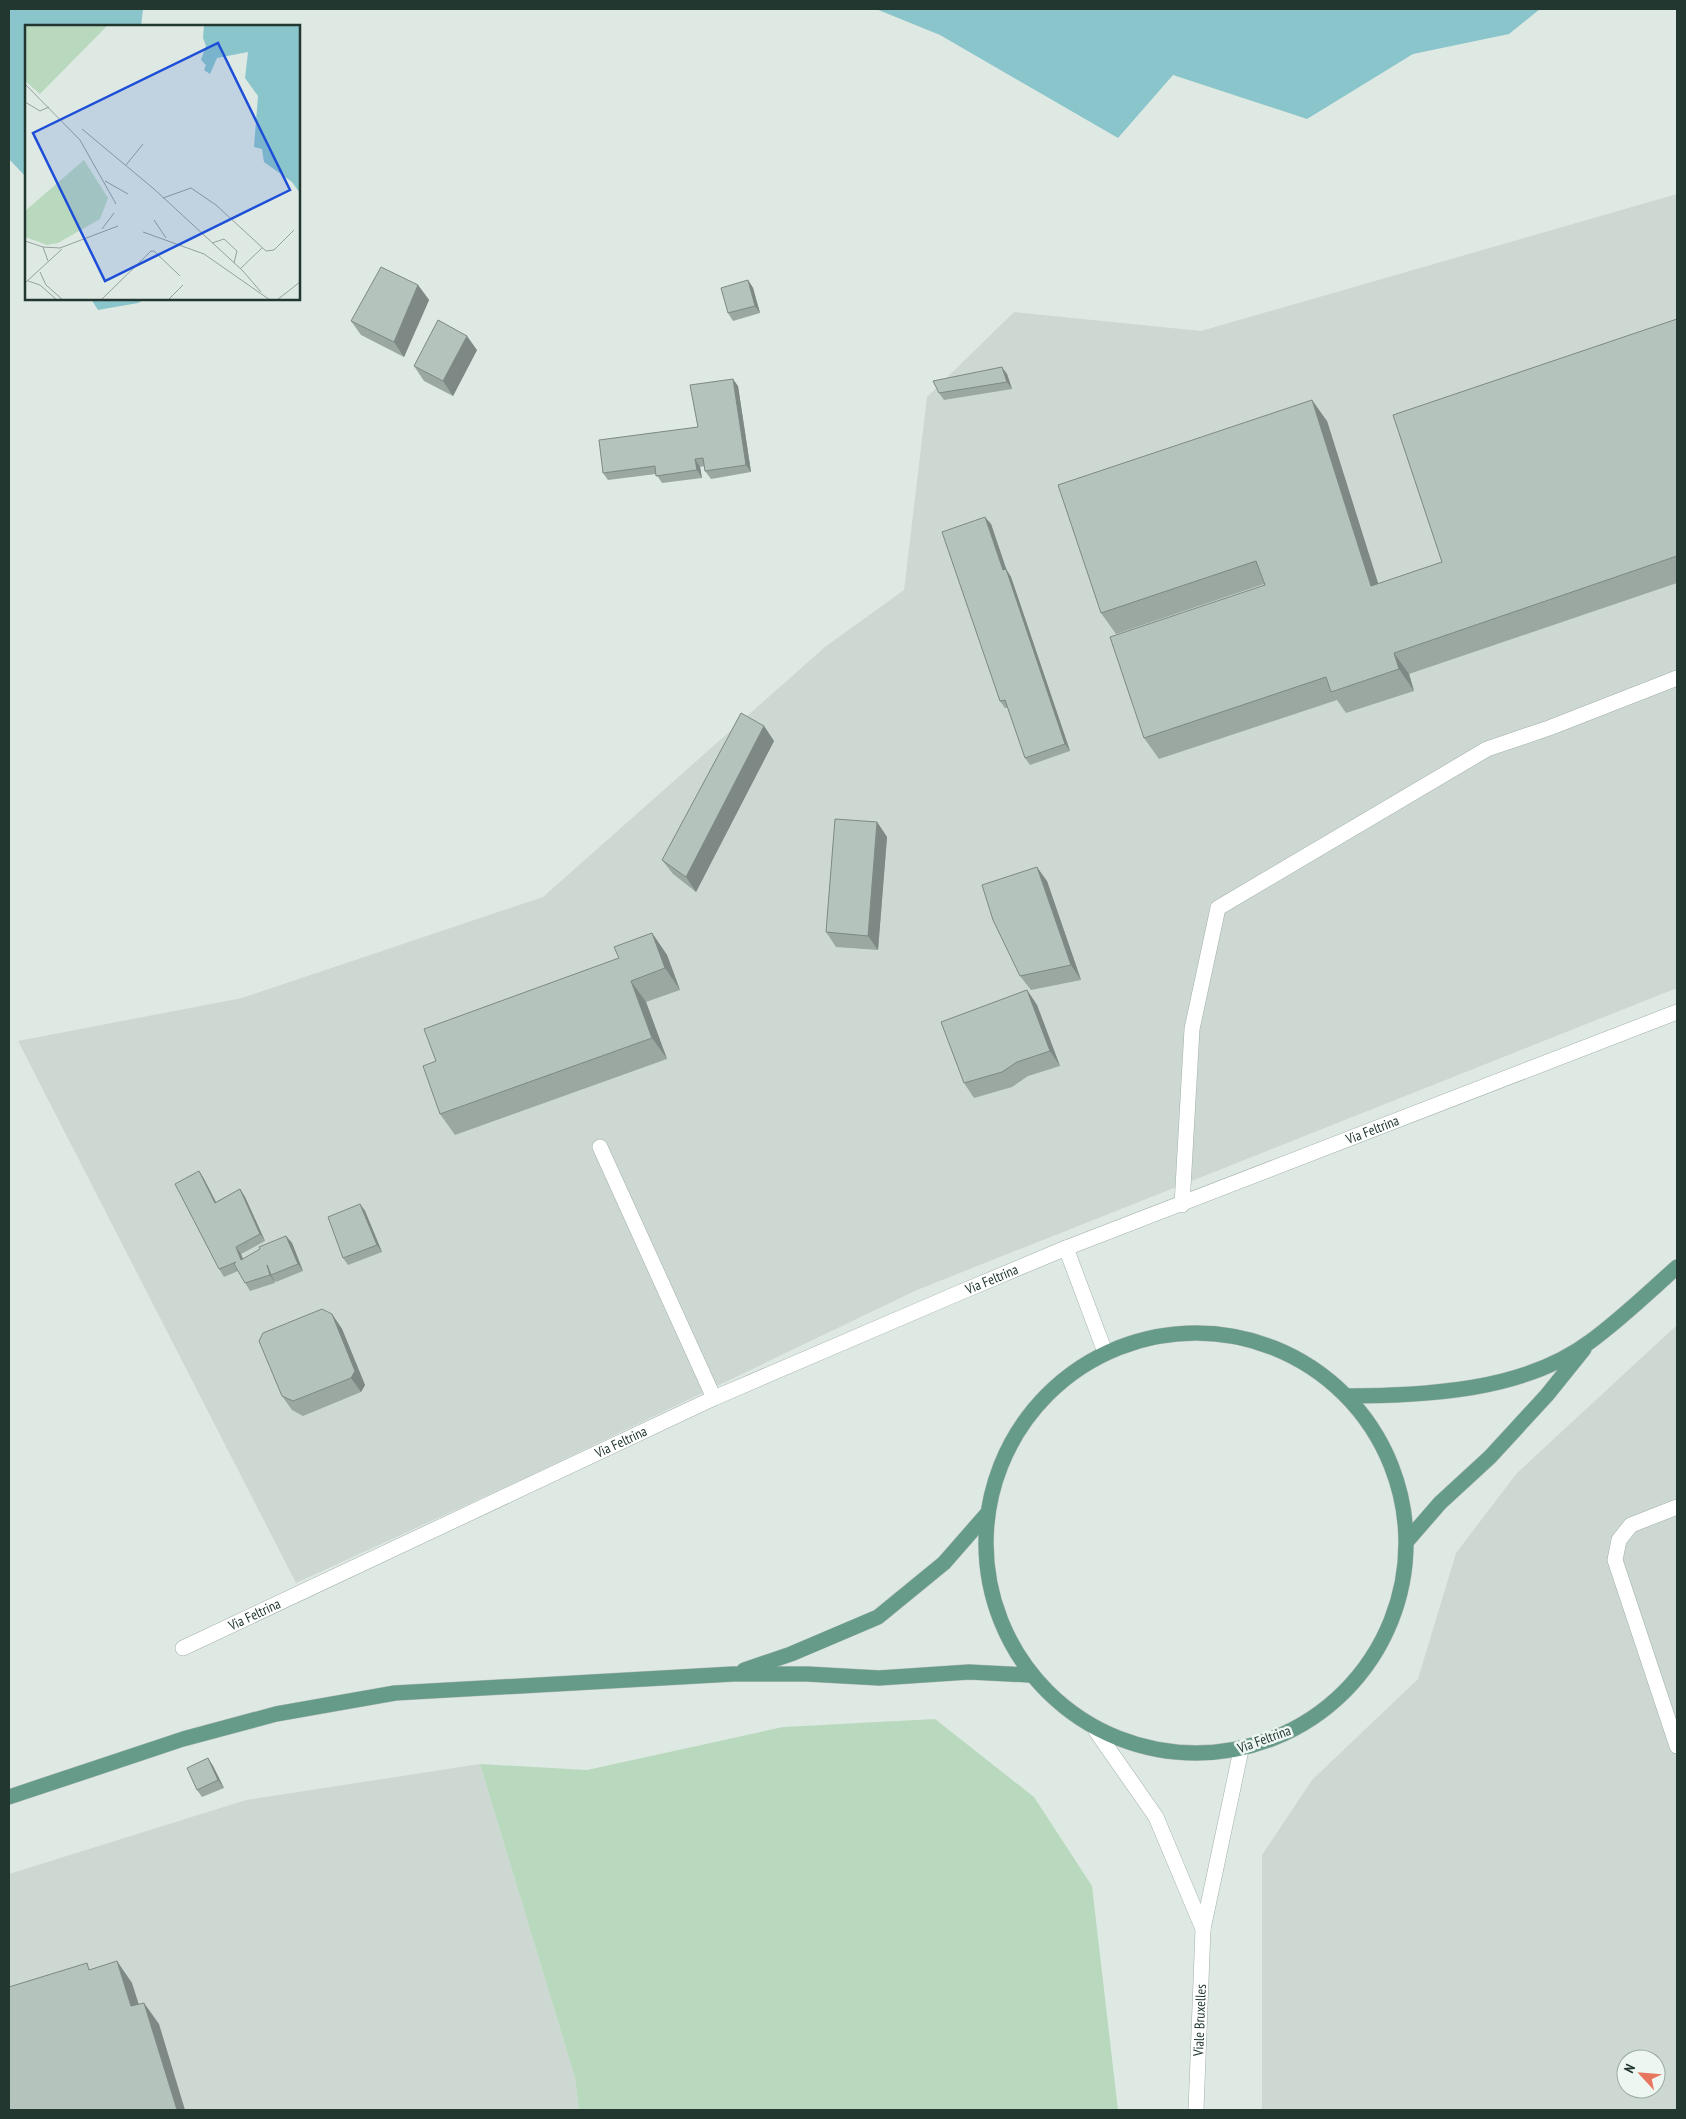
<svg xmlns="http://www.w3.org/2000/svg" width="1686" height="2119" font-family="'PT Sans Narrow',sans-serif">
<style>
.built{fill:#cdd8d2;fill-rule:evenodd}
.green{fill:#b9d9bf}
.water{fill:#8ac5cb}
.lines{fill:none;stroke-linecap:round;stroke-linejoin:round}
.minor-casing{stroke:#a2b0aa;stroke-width:16}
.major-casing{stroke:#bcc3c1;stroke-width:16}
.minor{stroke:#fff;stroke-width:15}
.major{stroke:#669b8a;stroke-width:15}
.wall{fill:#9ba8a2}
.shaded-wall{fill:#7e8884}
.building{fill:#b4c3bc;stroke:#7e8884}
.labels{text-anchor:middle;stroke-width:5;stroke-linejoin:round;paint-order:stroke}
.street-label{font-size:14px;fill:#213730;stroke:#eef6f2}
.inset-road{fill:none;stroke:#93a29b;stroke-width:1}
.view{fill:#1d4ed8;fill-opacity:0.15;stroke:#1d4ed8;stroke-width:2.5}
.inset-edge{fill:none;stroke:#213730;stroke-width:2.5}
</style>
<rect width="100%" height="100%" fill="#dfe9e3"/>
<g class="built">
<path d="M1677,194V988L917,1290L523,1479L296,1583L18,1041L242,998L543,897L825,647L904,590L927,397L1014,312L1201,331Z"/>
<path d="M1677,1325V2110H1262V1855L1312,1780L1418,1679L1456,1553L1517,1473ZM1626,2059H1656V2089H1626Z"/>
<path d="M480,1764L575,2078L579,2110H9V1874L246,1800Z"/>
</g>
<path class="green" d="M935,1719L1034,1797L1092,1886L1118,2110H579L575,2078L480,1764L587,1770L783,1727Z"/>
<g class="water">
<path d="M9,9H143L141,26H26V177L9,159Z"/>
<path d="M876,9H1540L1509,34L1413,54L1307,119L1173,75L1118,138L940,35Z"/>
<path d="M91,299H145L138,303L98,310Z"/>
</g>
<g class="lines">
<g class="minor-casing">
<g id="minor">
<path d="M600,1147L714,1398"/>
<path d="M1182,1205L1192,1029L1218,908L1487,749L1549,728L1677,678"/>
<path d="M1066,1248L1105,1352"/>
<path d="M1677,1507L1631,1525L1619,1540L1615,1560L1677,1746"/>
<path id="s1" d="M183,1648L714,1398L961,1292L1066,1248L1677,1012"/>
<path d="M1096,1731L1156,1817L1203,1929"/>
<path id="s2" d="M1196,2110L1203,1929L1241,1750"/>
</g>
</g>
<g class="major-casing">
<g id="major">
<circle cx="1196" cy="1543" r="210"/>
<path d="M1346,1396C1427,1395 1523,1392 1591,1341C1621,1319 1649,1292 1677,1267"/>
<path d="M1407,1541L1440,1503L1490,1457L1547,1395L1584,1349"/>
<path d="M744,1670L791,1654L878,1617L944,1563L986,1515"/>
<path d="M9,1797L183,1739L276,1714L395,1693L733,1674H807L879,1678L969,1672L1029,1675"/>
</g>
</g>
<use href="#minor" class="minor"/>
<use href="#major" class="major"/>
</g>
<g class="wall">
<path d="M748,280L753,288L760,313L733,321L728,313Z"/>
<path d="M418,285L429,300L404,357L361,335L351,321Z"/>
<path d="M1677,319V583L1409,674L1414,691L1346,713L1337,700L1159,759L1144,738L1265,585L1264,584L1116,634L1101,613L1327,421L1378,584L1442,562Z"/>
<path d="M477,350L453,396L424,381L414,366Z"/>
<path d="M1007,374L1012,389L944,400L939,393Z"/>
<path d="M738,386L751,472L711,479L705,471V466L700,467L702,478L662,483L656,474L608,480L603,473L698,427Z"/>
<path d="M991,524L1006,569L1011,577L1070,751L1030,765L1025,758L1008,708H1005L1000,701Z"/>
<path d="M764,726L774,741L696,892L673,874L662,860Z"/>
<path d="M877,822L887,837L878,950L836,947L826,932Z"/>
<path d="M1047,881L1081,980L1031,990L1020,976Z"/>
<path d="M652,933L667,955L680,990L646,1002L667,1059L455,1135L440,1114L436,1061L619,958Z"/>
<path d="M1027,990L1037,1005L1060,1066L1028,1076L1012,1087L974,1098L964,1083Z"/>
<path d="M199,1171L204,1179L216,1202L240,1189L245,1197L265,1241L241,1254L243,1259L286,1236L292,1243L303,1271L276,1282L274,1280L275,1283L250,1291L238,1271L224,1277L219,1269Z"/>
<path d="M360,1204L365,1211L382,1252L348,1265L343,1258Z"/>
<path d="M332,1314L342,1329L365,1385L361,1392L303,1416L292,1410L282,1396Z"/>
<path d="M208,1758L213,1766L224,1788L202,1797L197,1790Z"/>
</g>
<g class="shaded-wall">
<path d="M748,280L753,288L760,313L755,306Z"/>
<path d="M418,285L429,300L404,357L394,342Z"/>
<path d="M467,336L477,350L453,396L443,381Z"/>
<path d="M1002,367L1007,374L1012,389L1007,382Z"/>
<path d="M733,379L738,386L751,472L746,465Z"/>
<path d="M1312,400L1327,421L1386,608L1371,586Z"/>
<path d="M695,459L700,467L702,478L697,470Z"/>
<path d="M985,517L991,524L1009,577L1003,570Z"/>
<path d="M1006,569L1011,577L1070,751L1065,744Z"/>
<path d="M1394,653L1409,674L1414,691L1399,669Z"/>
<path d="M764,726L774,741L696,892L686,877Z"/>
<path d="M877,822L887,837L878,950L868,936Z"/>
<path d="M1037,867L1047,881L1081,980L1071,965Z"/>
<path d="M652,933L667,955L680,990L665,968Z"/>
<path d="M631,981L646,1002L667,1059L652,1038Z"/>
<path d="M1027,990L1037,1005L1060,1066L1050,1051Z"/>
<path d="M199,1171L204,1179L220,1210L215,1203Z"/>
<path d="M240,1189L245,1197L265,1241L260,1234Z"/>
<path d="M360,1204L365,1211L382,1252L377,1245Z"/>
<path d="M286,1236L292,1243L303,1271L298,1264Z"/>
<path d="M236,1247L241,1254L246,1267L241,1260Z"/>
<path d="M267,1265L271,1275L274,1280L275,1283L270,1275Z"/>
<path d="M332,1314L342,1329L365,1385L361,1392L351,1378Z"/>
<path d="M208,1758L213,1766L224,1788L218,1780Z"/>
<path d="M117,1961L132,1983L146,2027L131,2006Z"/>
<path d="M144,2003L159,2024L185,2110H177Z"/>
</g>
<g class="building">
<path d="M381,267L418,285L394,342L351,321Z"/>
<path d="M748,280L755,306L728,313L721,288Z"/>
<path d="M1677,319V556L1394,653L1399,669L1331,692L1326,677L1144,738L1110,637L1265,585L1256,561L1101,613L1058,485L1312,400L1371,586L1442,562L1393,415Z"/>
<path d="M438,320L467,336L443,381L414,366Z"/>
<path d="M1002,367L1007,382L939,393L933,381Z"/>
<path d="M733,379L746,465L705,471L703,458L695,459L697,470L656,476L655,466L603,473L599,440L698,427L690,385Z"/>
<path d="M985,517L1003,570L1006,569L1065,744L1025,758L1005,700L1000,701L942,532Z"/>
<path d="M741,713L764,726L686,877L662,860Z"/>
<path d="M835,819L877,822L868,936L826,932Z"/>
<path d="M1037,867L1071,965L1020,976L993,920L982,885Z"/>
<path d="M652,933L665,968L631,981L652,1038L440,1114L423,1066L436,1061L424,1029L619,958L614,947Z"/>
<path d="M1027,990L1050,1051L1017,1062L1002,1072L964,1083L941,1022Z"/>
<path d="M199,1171L215,1203L240,1189L260,1234L236,1247L241,1260L260,1249L259,1247L286,1236L298,1264L271,1275L267,1265L270,1275L245,1283L234,1264L236,1262L219,1269L175,1184Z"/>
<path d="M360,1204L377,1245L343,1258L328,1217Z"/>
<path d="M322,1309L332,1314L355,1371L351,1378L293,1401L282,1396L259,1341L263,1333Z"/>
<path d="M208,1758L218,1780L197,1790L187,1768Z"/>
<path d="M117,1961L131,2006L144,2003L177,2110H9V1987L87,1963L89,1970Z"/>
</g>
<g class="labels">
<g class="street-label">
<text dy="5" stroke="none"><textPath href="#s1" startOffset="1298">Via Feltrina</textPath></text>
<text dy="5" stroke="none"><textPath href="#s1" startOffset="889">Via Feltrina</textPath></text>
<text dy="5" stroke="none"><textPath href="#s1" startOffset="484">Via Feltrina</textPath></text>
<text dy="5" stroke="none"><textPath href="#s1" startOffset="79">Via Feltrina</textPath></text>
<text transform="translate(1264 1739) rotate(-20)" y="5">Via Feltrina</text>
<text dy="5" stroke="none"><textPath href="#s2" startOffset="90">Viale Bruxelles</textPath></text>
</g>
</g>
<g transform="translate(25 25)">
<rect width="275" height="275" fill="#dfe9e3"/>
<path d="M0,0H83L15,69L0,56ZM59,135L83,173L75,194L33,218L22,220L0,212V186Z" fill="#b9d9bf"/>
<path d="M179,0H275V168L267,157L239,137L237,124L229,122L233,71L220,53L223,27L192,33L185,49L179,45L181,40L176,35L181,21L178,13Z" fill="#8ac5cb"/>
<path class="inset-road" d="M0,59L55,115L91,179M0,77L15,86L24,82M57,104L129,164L218,246L236,267M101,140L118,119M80,156L103,169M138,173L166,163L191,180L241,226L249,225L269,205M129,195L141,213M77,204L89,188M118,207L179,229L245,275M0,216L18,222L23,236M187,218L199,214L212,226L209,238M18,222L35,223L93,201M215,244L237,223M15,247L21,260L38,275M3,256L15,260L32,275M0,258L37,224M76,275L126,226H129L155,251M143,275L158,260M252,275L275,257"/>
<path class="view" d="M193,18L265,165L80,256L8,108Z"/>
<rect width="275" height="275" class="inset-edge"/>
</g>
<rect width="1686" height="2119" fill="none" stroke="#213730" stroke-width="20"/>
<g transform="translate(1641 2074) rotate(296)"><circle r="24" fill="#eef6f2" stroke="#9caaa4"/>
<path d="M0-4L9 19L0 12L-9 19Z" fill="#e7765e"/>
<text y="-8" font-size="14" font-weight="bold" text-anchor="middle" fill="#213730">N</text>
</g>
</svg>
